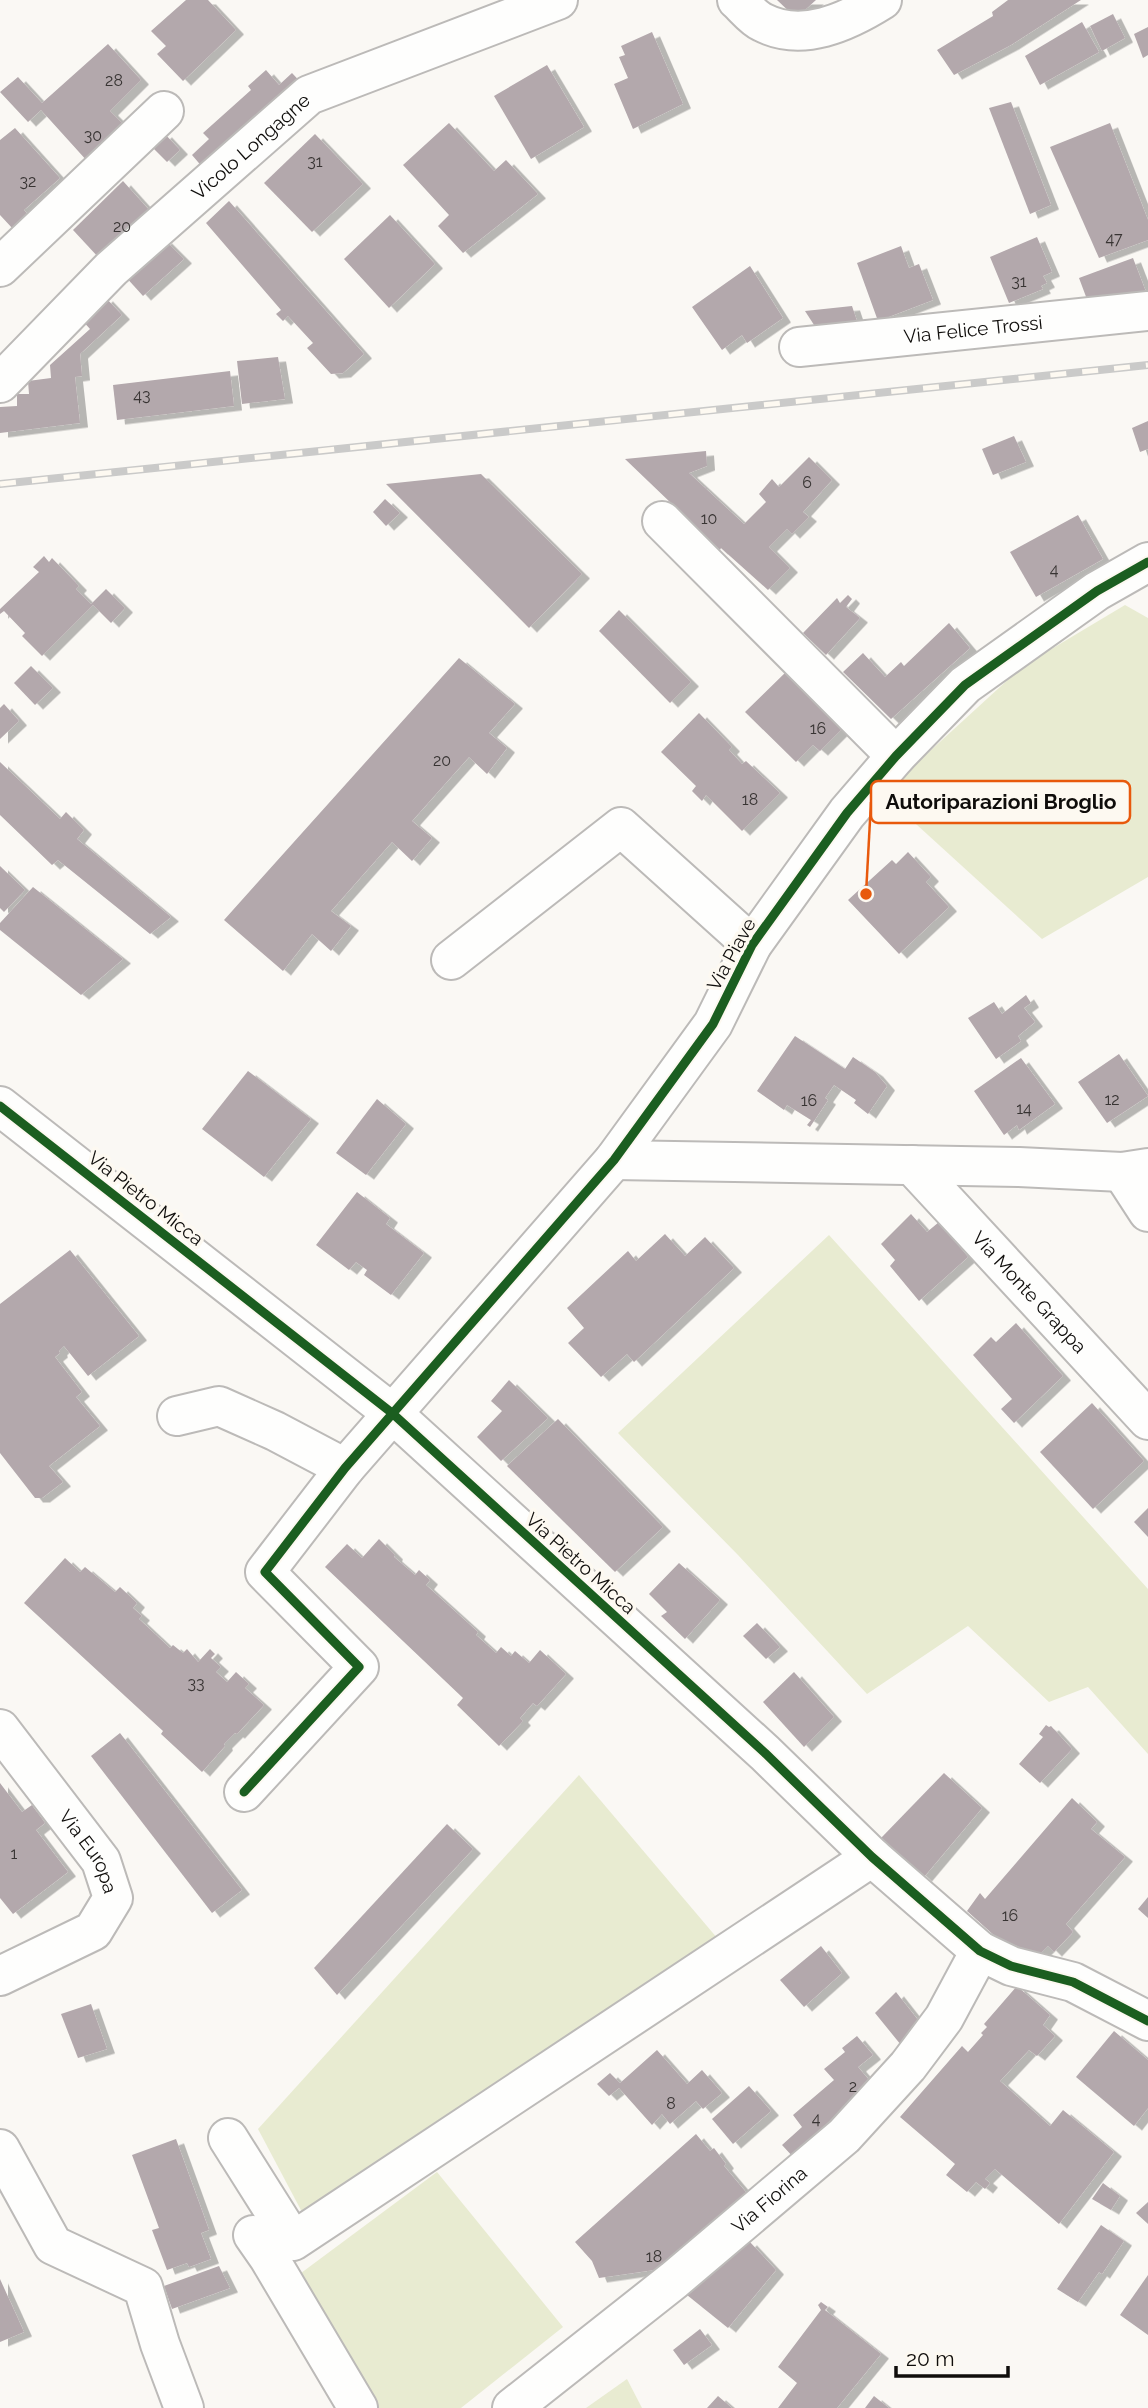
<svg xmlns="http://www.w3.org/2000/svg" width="1148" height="2408" font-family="Raleway,sans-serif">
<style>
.green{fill:#e8ebd1}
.building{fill:#b3a8ac;filter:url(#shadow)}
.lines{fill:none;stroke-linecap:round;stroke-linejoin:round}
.minor-casing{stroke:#bcbab8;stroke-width:42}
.minor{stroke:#fefefd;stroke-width:38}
.rail-casing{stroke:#cacac9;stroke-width:8}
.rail{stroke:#fdf9f1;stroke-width:5;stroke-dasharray:16;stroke-linecap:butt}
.cycleway-casing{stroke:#fdf9f1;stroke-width:13}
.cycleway{stroke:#1b5e20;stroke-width:9}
.labels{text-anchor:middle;stroke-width:7;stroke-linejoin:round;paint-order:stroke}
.number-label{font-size:16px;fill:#383433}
.street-label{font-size:19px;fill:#0f0d0b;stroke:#fdf9f1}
.leader{fill:none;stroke:#e8590c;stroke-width:2.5}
.callout-dot{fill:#e8590c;stroke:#fdf9f1;stroke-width:2.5}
.callout{fill:#fdf9f1;stroke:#e8590c;stroke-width:2.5}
.callout-label{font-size:21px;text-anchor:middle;font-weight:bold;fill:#0f0d0b}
</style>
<defs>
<filter id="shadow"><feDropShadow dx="8" dy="4.5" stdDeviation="0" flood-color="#0004"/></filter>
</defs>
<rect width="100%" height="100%" fill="#faf8f4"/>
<g class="green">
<path d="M1125,605L1148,618V877L1042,939L894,804L895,783L1023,666Z"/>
<path d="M829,1235L1148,1589V1754L1088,1687L1049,1702L968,1626L867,1694L738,1555L618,1433Z"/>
<path d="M579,1775L718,1939L303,2214L258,2129Z"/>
<path d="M437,2172L563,2327L461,2408H368L293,2279Z"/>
<path d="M627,2379L642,2408H586Z"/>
</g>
<g class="building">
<path d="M186,0H208L236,30L183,81L157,54L166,46L151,31Z"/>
<path d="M777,0H816L796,18Z"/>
<path d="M1008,0H1081L1011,45L954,75L937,50L993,16L992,12Z"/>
<path d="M1113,14L1125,38L1102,51L1090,26Z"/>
<path d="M1082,22L1099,52L1040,85L1025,56Z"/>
<path d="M1148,27V55L1143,58L1134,34Z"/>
<path d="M652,32L683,104L633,129L614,84L628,78L619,57L625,55L621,46Z"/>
<path d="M108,44L141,80L110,111L127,128L88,162L41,110L28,122L0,92L18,77L42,103Z"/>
<path d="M547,65L584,127L531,159L494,96Z"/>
<path d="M266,70L279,85L292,73L307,89L210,176L192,155L209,139L203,133L251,90L248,86Z"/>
<path d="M1011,102L1051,205L1030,214L989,108Z"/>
<path d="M449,123L494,171L506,160L538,194L463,253L438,226L449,215L403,165Z"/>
<path d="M1110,123L1148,220V240L1099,258L1050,147Z"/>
<path d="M15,128L60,178L24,210L29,216L13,229L0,215V140Z"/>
<path d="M164,133L180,150L167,162L150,145Z"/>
<path d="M315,134L363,184L312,232L264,183Z"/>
<path d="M123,181L159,221L99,258L73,230Z"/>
<path d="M229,201L364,354L343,373L331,374L307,348L313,343L288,316L283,321L276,314L281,310L206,223Z"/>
<path d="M390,215L435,264L389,308L344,259Z"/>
<path d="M1037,237L1052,272L1043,276L1047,283L1041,286L1043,289L1009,303L990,257Z"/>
<path d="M164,239L184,259L143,296L124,275Z"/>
<path d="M901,246L909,268L919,264L933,300L878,321L857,263Z"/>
<path d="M1133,258L1146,292L1088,302L1079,278Z"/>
<path d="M750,266L783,318L747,343L742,335L722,350L692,307Z"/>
<path d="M105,297L122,315L80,354L82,376L75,377L80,423L0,433V407L17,406V394H29L28,381L51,378L50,365L90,329L81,319Z"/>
<path d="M852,306L858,324L816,328L805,311Z"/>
<path d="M278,357L285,399L242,404L237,361Z"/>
<path d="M230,371L234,406L117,420L113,385Z"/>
<path d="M1148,421V449L1140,452L1132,428Z"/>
<path d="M1014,436L1026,462L993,475L982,449Z"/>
<path d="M706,451L707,466L689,473L744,524L766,502L759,494L772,479L779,487L809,457L832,480L803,512L809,517L792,534L787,529L769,547L790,568L768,590L721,548L720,550L625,459Z"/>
<path d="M481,474L582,574L529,628L386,484Z"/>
<path d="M385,499L400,513L386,526L373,512Z"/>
<path d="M1078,515L1103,559L1036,597L1010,552Z"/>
<path d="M44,556L49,562L52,558L79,586L76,589L91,604L106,589L125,608L111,623L93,605L42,656L22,636L25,633L4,611L0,614V609L39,572L33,567Z"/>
<path d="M848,595L852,599L846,607L860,618L826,655L803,633L837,598L840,603Z"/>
<path d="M619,610L691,682L670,703L599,631Z"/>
<path d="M949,623L970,648L891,719L843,672L863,653L885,677L901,662L904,666Z"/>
<path d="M459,658L515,704L489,733L507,748L487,774L469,757L412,821L432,838L412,861L392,842L331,911L351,926L331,951L312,934L283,971L224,920Z"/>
<path d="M31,666L53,688L35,705L14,683Z"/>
<path d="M790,668L846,725L820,751L813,745L796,762L745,712Z"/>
<path d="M4,704L19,721L0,739V708Z"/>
<path d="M699,713L732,747L729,750L742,764L746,761L780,793L742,831L706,795L702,801L692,791L696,786L661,752Z"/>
<path d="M0,762L60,819L66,812L84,830L77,839L171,917L150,934L58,860L52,865L0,815Z"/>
<path d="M908,852L931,877L926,882L949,907L899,954L848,900L892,860L896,864Z"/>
<path d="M0,866L25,890L4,912L0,908Z"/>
<path d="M33,887L123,959L81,995L0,930V923Z"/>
<path d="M1026,995L1031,1003L1024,1008L1035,1022L1018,1036L1021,1041L996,1059L968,1018L994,1002L1002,1014Z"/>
<path d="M795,1036L845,1069L853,1057L875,1072L887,1086L868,1114L854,1103L856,1100L834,1085L825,1098L828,1100L810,1127L807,1125L811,1120L787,1105L784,1110L757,1091Z"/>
<path d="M1119,1054L1148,1096L1107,1123L1078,1082Z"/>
<path d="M1021,1058L1055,1104L1019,1130L1017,1125L1004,1135L974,1091Z"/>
<path d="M248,1071L311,1119L264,1177L202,1129Z"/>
<path d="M377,1099L406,1124L366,1175L336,1153Z"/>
<path d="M357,1192L390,1218L386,1224L424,1253L391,1295L364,1275L367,1270L356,1262L349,1270L316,1245Z"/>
<path d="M911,1214L927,1232L939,1222L968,1257L919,1301L890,1266L895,1260L881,1244Z"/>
<path d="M665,1234L685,1256L705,1237L734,1268L634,1362L627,1354L601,1377L568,1343L584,1328L567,1308L628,1251L636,1261Z"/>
<path d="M70,1250L139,1336L88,1376L64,1346L59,1351L60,1353L55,1357L82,1392L76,1397L100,1426L49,1466L63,1482L42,1498H35L0,1453V1304Z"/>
<path d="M1016,1323L1063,1376L1014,1423L1001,1409L1012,1399L973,1355L991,1337L996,1342Z"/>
<path d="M509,1380L548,1418L501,1461L477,1437L502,1411L491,1401Z"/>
<path d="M1092,1403L1144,1461L1093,1509L1040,1452Z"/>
<path d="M558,1419L663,1527L615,1572L507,1466Z"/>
<path d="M1148,1508V1537L1134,1522Z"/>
<path d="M379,1539L395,1555L394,1557L415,1575L419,1570L430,1580L426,1585L478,1632L476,1635L496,1653L501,1647L511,1656L515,1651L529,1663L540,1650L566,1674L537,1706L533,1703L520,1718L523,1721L499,1746L457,1705L463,1698L325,1567L347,1544L362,1558Z"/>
<path d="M65,1558L80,1572L85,1567L115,1592L120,1587L137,1603L133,1608L142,1616L139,1619L170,1648L173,1645L183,1653L187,1649L198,1662L210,1649L215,1654L211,1658L221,1667L216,1672L227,1682L236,1672L249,1684L245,1688L264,1705L237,1734L235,1733L224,1744L225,1746L202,1772L161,1734L163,1731L24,1603Z"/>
<path d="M679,1563L720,1600L685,1639L661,1616L667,1612L649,1594Z"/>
<path d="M757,1623L780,1647L766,1659L743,1636Z"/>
<path d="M794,1672L834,1717L804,1747L763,1702Z"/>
<path d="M1046,1725L1049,1727L1051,1726L1072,1749L1040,1783L1019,1764L1043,1737L1039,1734Z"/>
<path d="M120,1733L242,1890L212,1913L91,1756Z"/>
<path d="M944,1773L982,1808L924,1877L881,1838Z"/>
<path d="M0,1783L22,1812L32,1805L45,1823L36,1830L68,1872L13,1914L0,1898Z"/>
<path d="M1072,1798L1097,1822L1091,1829L1125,1857L1066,1924L1073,1932L1054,1952L1048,1946L1039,1955L997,1938L967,1911L980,1893L985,1899Z"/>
<path d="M447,1824L473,1849L337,1995L314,1968Z"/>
<path d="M1148,1897V1918L1138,1909Z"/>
<path d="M821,1946L842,1973L804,2007L780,1980Z"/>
<path d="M1017,1986L1050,2015L1043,2025L1055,2036L1037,2056L1029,2050L1000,2081L1050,2126L1063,2110L1114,2152L1059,2224L995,2169L985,2179L990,2183L985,2189L976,2182L967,2192L946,2175L955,2164L900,2117L962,2046L968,2052L983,2035L981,2033L987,2027L984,2024Z"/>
<path d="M896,1992L918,2020L901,2045L875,2013Z"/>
<path d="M91,2004L107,2049L78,2058L61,2014Z"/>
<path d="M1114,2031L1148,2060V2108L1134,2126L1076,2077Z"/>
<path d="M857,2036L873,2055L858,2067L875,2087L794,2158L782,2145L802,2127L793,2115L834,2080L824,2069L845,2052L842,2048Z"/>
<path d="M657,2050L687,2084L702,2070L722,2093L703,2109L696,2101L670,2124L662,2114L652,2125L619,2088L609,2096L597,2084L610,2073L620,2083Z"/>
<path d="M749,2086L771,2111L733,2144L712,2119Z"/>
<path d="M696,2134L710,2151L714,2148L726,2164L724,2166L750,2197L658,2275L654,2270L599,2278L592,2261L575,2242Z"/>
<path d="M176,2139L209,2230L201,2233L211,2259L189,2267L187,2263L167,2270L152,2230L159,2228L132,2155Z"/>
<path d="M1103,2183L1120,2196L1111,2210L1092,2199Z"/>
<path d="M1148,2202V2224L1136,2213Z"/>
<path d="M1101,2225L1124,2241L1102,2274L1099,2272L1078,2302L1057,2289Z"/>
<path d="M749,2241L776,2270L728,2328L687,2295Z"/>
<path d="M219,2266L230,2288L172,2309L164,2286Z"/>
<path d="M1148,2275V2335L1120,2315Z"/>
<path d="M0,2279L24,2332L0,2342Z"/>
<path d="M821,2302L828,2307L825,2310L881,2354L837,2408H778L797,2383L778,2367L821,2310L818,2305Z"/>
<path d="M700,2329L712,2345L684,2365L673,2350Z"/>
<path d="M718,2396L732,2408H707Z"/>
<path d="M874,2396L889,2408H865Z"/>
</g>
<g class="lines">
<g class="minor-casing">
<g id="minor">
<path d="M737,0C745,7 753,18 762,22C802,43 847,22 882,0"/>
<path d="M0,267L164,111"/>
<path id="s1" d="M799,347L1148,311"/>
<path id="s2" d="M0,383L111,269L309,95L558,0"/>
<path d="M662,521L896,756"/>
<path d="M451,960L621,827L752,945"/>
<path d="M0,1106L392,1413L765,1753L872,1857L980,1951L1011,1966L1073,1982L1148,2021"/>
<path d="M614,1160L1019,1167L1122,1172L1148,1168"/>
<path id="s3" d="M912,1165L1148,1420"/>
<path d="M1122,1172L1148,1212"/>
<path d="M177,1416L219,1406L275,1431L345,1468"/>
<path id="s4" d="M0,1729L101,1861L113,1898L93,1931L0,1976"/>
<path d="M244,1792L359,1667L265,1572L345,1468L614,1160L713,1024L752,945L847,813L896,756L965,685L1097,591L1148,562"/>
<path d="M228,2138L293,2241L872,1857"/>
<path d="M0,2149L53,2245L143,2287L160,2344L184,2408"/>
<path d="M253,2235L269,2258L358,2408"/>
<path id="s5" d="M512,2408L674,2280L844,2136L908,2066L944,2018L980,1951"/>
</g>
</g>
<use href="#minor" class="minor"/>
<g class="rail-casing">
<path id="rail" d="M0,484L1148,365"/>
</g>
<use href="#rail" class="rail"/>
<g class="cycleway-casing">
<g id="cycleway">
<path d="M0,1106L392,1413L765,1753L872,1857L980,1951L1011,1966L1073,1982L1148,2021"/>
<path d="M244,1792L359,1667L265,1572L345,1468L614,1160L713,1024L752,945L847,813L896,756L965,685L1097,591L1148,562"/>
</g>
</g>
<use href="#cycleway" class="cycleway"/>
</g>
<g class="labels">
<g class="number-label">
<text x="114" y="86">28</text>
<text x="93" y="141">30</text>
<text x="315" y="167">31</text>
<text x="28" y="187">32</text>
<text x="122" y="232">20</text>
<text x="1114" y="244">47</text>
<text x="1019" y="287">31</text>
<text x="142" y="401">43</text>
<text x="807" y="488">6</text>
<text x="709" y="524">10</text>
<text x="1054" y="575">4</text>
<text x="818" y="734">16</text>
<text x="442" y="766">20</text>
<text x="750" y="805">18</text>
<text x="1112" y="1105">12</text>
<text x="809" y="1106">16</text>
<text x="1024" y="1114">14</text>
<text x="196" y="1689">33</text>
<text x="14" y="1859">1</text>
<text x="1010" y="1921">16</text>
<text x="853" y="2092">2</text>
<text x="671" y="2109">8</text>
<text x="816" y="2124">4</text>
<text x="654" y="2262">18</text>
</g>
<g class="street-label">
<text dy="7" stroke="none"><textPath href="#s2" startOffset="345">Vicolo Longagne</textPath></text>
<text dy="7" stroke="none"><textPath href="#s1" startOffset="175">Via Felice Trossi</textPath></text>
<text transform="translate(731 954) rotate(-61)" y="7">Via Piave</text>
<text transform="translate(146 1198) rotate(38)" y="7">Via Pietro Micca</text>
<text dy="7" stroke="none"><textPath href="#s3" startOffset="173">Via Monte Grappa</textPath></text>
<text transform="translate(581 1563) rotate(42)" y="7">Via Pietro Micca</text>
<text dy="7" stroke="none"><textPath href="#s4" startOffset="152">Via Europa</textPath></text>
<text dy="7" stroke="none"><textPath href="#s5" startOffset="331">Via Fiorina</textPath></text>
</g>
</g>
<path class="leader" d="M866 894L871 802"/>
<circle class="callout-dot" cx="866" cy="894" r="7"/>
<rect class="callout" x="871" y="781" width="259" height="42" rx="7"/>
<g class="callout-label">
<text x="1001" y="809">Autoriparazioni Broglio</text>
</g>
<path d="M896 2366v10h112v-10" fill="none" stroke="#0f0d0b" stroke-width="3.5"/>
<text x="906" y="2366" font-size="21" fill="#0f0d0b" stroke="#fdf9f1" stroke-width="5" paint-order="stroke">20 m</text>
</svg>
